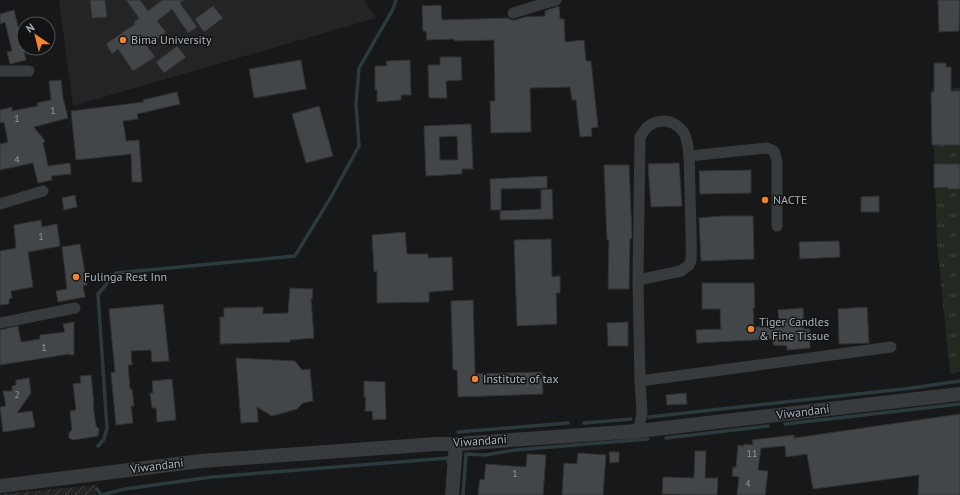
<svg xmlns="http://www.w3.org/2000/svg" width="960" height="495" font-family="'PT Sans',sans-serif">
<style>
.built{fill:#232426}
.industrial{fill:url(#industrial-furrows)}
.grass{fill:url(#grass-tufts)}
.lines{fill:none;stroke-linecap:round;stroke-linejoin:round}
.stream{stroke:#2d3a3d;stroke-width:3.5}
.building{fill:#434649;stroke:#313235;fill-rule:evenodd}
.minor{stroke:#383b3e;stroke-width:11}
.tertiary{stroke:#383b3e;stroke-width:14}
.poi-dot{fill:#f48234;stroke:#121314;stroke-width:1.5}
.labels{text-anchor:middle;stroke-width:3;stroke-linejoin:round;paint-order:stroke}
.number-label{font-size:10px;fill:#90979d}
.poi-label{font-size:12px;fill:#a9b2b9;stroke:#121314;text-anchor:start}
.street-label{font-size:12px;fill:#a9b2b9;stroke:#121314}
</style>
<defs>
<pattern id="industrial-furrows" width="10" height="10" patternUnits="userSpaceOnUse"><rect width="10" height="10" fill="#232426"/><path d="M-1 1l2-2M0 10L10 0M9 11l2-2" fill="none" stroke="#404143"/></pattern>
<pattern id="grass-tufts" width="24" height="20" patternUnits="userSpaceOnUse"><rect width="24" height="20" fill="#222921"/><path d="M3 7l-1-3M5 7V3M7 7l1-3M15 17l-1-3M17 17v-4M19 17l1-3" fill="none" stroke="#3f463f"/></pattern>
</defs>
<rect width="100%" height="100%" fill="#171819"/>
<path class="built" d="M59,0H364L376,18L73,106Z"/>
<path class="industrial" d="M97,485L96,495H0V494Z"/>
<path class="grass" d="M960,88V372L950,374L937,242L932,90Z"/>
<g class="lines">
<g class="stream">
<path d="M649,417L912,388L960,381"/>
<path d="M584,423L631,419"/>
<path d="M785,424L960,404"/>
<path d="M458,432L568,423"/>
<path d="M666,438L768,426"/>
<path d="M98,446L104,439L107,428L98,294L116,273L295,256L331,197L359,146L356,104L359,68L393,9L396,0"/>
<path d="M97,489L101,495"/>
<path d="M102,495L125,489L212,477L448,458V462"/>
<path d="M463,495L466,454L485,455L515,450L648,439"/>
</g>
</g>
<g class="building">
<path d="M90,0H105L107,17L92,18Z"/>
<path d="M126,0H140L148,11L162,0H184L180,3L197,27L188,33L172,9L157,21L166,32L147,46L155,57L133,71L118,49L112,54L106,44L135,24L134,22L139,18Z"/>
<path d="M938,0H960L959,31L939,32Z"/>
<path d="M441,5L442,20L508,18L511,20H515L525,17L545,16V11L559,6L560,19H564L565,42L584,40L586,61H591L598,127L591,128L592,136L580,137L576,100H572L570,87L530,88L531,132L491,133L490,101H495L494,40L455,41L454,39L427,40L426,31H423L422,6Z"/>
<path d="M213,6L223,18L204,32L195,19Z"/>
<path d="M14,10L26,60L10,64L7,52L12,51L5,22L0,24V14Z"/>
<path d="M177,46L186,57L164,73L156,62Z"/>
<path d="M440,57H461L462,80L446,81L447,98H429L428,65H440Z"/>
<path d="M301,60L306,89L254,98L249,69Z"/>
<path d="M410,60L411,95H401V100L377,102V89L375,90V66H387L386,61Z"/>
<path d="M934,63H946V67H951V91H960V145H932L931,92H934Z"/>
<path d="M61,80L63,98L68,118L34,127L45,141L43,143L48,166L70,163L71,174L51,176L52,180L38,183L33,163L0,170V144L8,142L4,122L0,123V110L12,107V111L38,106L37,103L51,100L49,81Z"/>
<path d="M177,92L180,104L137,114L138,119L123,121L126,141L139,140L142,182H132L131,154L76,160L71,111L144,102L143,100Z"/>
<path d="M319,106L333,156L306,163L292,114Z"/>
<path d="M471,124L473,169H462V174L426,176L424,126ZM457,136L458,160H440L439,137Z"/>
<path d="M679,163L682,206L651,207L648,164Z"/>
<path d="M934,164H960V189H948V187L934,188Z"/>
<path d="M604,165H629L632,238L630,239L629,289H608L609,240H607Z"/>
<path d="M751,170V193L700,194L699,171Z"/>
<path d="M547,176V188L501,189V210H491L490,179Z"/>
<path d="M552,189L553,219L500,220V211L541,209V190Z"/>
<path d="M75,195L77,207L64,210L62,198Z"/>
<path d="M879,196V212H861V197Z"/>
<path d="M721,216H753L754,259L701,261L699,218Z"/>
<path d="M41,220L42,227L57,224L60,246L28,252L33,287L11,291L12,298L9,299V304L0,305V251L16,248L14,225Z"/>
<path d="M405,232L407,254H428V258L452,257L453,290L429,292V302L377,303V271L374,272L372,235Z"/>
<path d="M551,239L552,277L560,276V293H556L557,324L517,326L514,240Z"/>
<path d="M839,241L840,257L800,259L799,242Z"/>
<path d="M80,244L87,285L83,286L85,297L58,302L56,291L67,289L62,247Z"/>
<path d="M702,283H754L755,308H753L754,327L779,326L778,310L803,308L804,329H810V348L787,350V346L773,345V339L697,343L696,330L721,329L720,309H702Z"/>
<path d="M290,288L313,289L312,299H311L314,338L290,340V342L220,344V317H224V308L263,307V314L288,313Z"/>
<path d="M473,300L475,374L542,372L543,394L458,397L457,370H453L451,301Z"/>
<path d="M163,304L169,361L152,362L151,350L131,351L132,365H128L130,389H132L134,406H131L133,423L116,425L111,373L115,372L109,309Z"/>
<path d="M867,307L869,343L839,344L838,309Z"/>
<path d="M74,322V355H70L69,354L0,365V330L18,326L21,342L40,339V335L65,332L63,324Z"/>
<path d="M628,322V346H608L607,323Z"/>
<path d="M236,358L295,361L302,370L310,369L313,401L303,403L297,409L272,416L257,407L258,422L241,423Z"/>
<path d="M91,375L94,405H93L96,426L99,429L98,436L73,440L69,438V433L72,430L70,411L76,410L73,384L81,383L80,376Z"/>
<path d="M29,378L31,393L17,413L32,411L35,427L3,432L0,407L6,406L3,391H12V386L16,385V380Z"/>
<path d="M172,379L176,420L157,422L156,408H152L150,393H153L152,381Z"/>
<path d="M364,381L385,382L386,419L373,420L372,411H365L366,397H364Z"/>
<path d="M686,393L687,404L667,405L666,395Z"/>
<path d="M960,414V495H918L919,475L813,489L807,454L786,457L785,446L761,448L758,470L768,471L765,495H737L739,477L732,476L733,467H736L738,445L744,446V444L753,445L752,440L794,435V438Z"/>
<path d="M695,451H706L705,478H718L717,495L662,494L663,477L694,478Z"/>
<path d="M609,452H619V462L610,463Z"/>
<path d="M578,453L606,455L603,495H562L564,463L577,464Z"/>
<path d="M527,454L546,455L543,495H478L480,479L484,480L486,464L526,467Z"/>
</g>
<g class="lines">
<g class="minor">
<path d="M513,13L556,0"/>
<path d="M0,71H29"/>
<path d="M689,156L767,148L774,151L777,161V226"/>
<path d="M0,204L43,191"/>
<path d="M0,323L75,308"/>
<path d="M640,381L891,347"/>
<path d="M638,431L642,414L640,381L638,280L640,137C645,128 652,121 663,121C673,121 683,128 686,138C691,154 689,173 690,190C690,213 692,237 691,260L689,265L681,271L638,280"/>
</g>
<g class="tertiary">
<path d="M0,486L201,461L436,444H456L638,431L960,394"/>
<path d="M452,495L456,444"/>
</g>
</g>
<g class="poi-dot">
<circle cx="123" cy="40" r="4"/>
<circle cx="765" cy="200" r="4"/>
<circle cx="76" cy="277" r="4"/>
<circle cx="751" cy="329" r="4"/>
<circle cx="475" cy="379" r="4"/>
</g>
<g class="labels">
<g class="number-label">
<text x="53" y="114">1</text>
<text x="17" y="122">1</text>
<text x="17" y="163">4</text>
<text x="41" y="240">1</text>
<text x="44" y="351">1</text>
<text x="17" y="398">2</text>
<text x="752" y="457">11</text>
<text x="515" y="477">1</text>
<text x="748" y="487">4</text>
</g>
<g class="poi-label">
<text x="131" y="44">Bima University</text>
<text x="773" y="204">NACTE</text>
<text x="84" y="281">Fulinga Rest Inn</text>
<text x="759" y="326">Tiger Candles<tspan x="759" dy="14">&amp; Fine Tissue</tspan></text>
<text x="483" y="383">Institute of tax</text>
</g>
<g class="street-label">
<text transform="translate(803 412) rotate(-7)" y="4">Viwandani</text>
<text transform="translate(480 441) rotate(-4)" y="4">Viwandani</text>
<text transform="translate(157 466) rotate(-7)" y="4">Viwandani</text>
</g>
</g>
<g transform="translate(36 36) rotate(325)"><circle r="19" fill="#121314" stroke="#4e5356"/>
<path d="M0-3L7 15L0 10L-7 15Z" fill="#f48234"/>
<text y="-6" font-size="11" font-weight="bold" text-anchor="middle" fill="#a9b2b9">N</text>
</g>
</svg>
